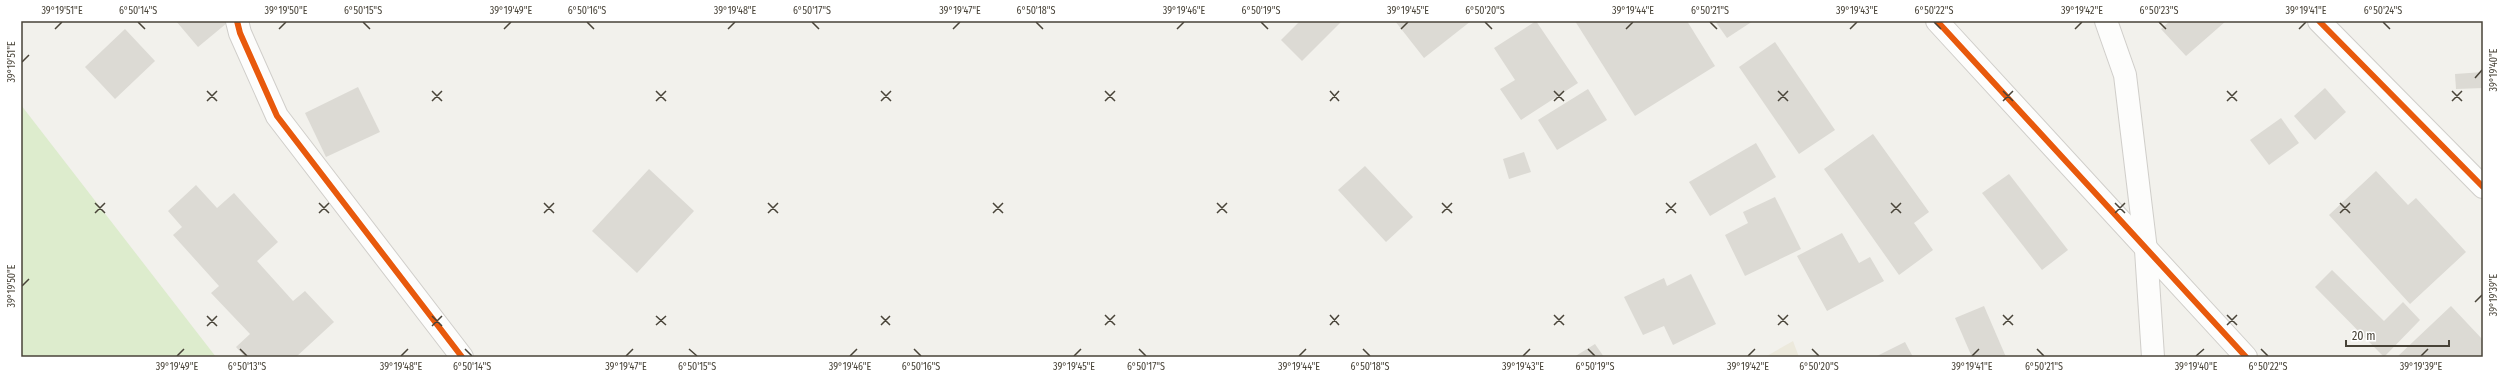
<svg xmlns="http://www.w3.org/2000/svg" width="2504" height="378" font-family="'Fira Sans Condensed',sans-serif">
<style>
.education{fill:#ece9dc}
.green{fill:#ddeccd}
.building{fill:#dcdad4}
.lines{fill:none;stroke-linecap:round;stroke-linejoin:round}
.minor-casing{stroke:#d0ceca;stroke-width:24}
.minor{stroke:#fdfdfc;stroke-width:22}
.cycleway-casing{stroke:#fff;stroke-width:8}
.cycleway{stroke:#e8590c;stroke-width:6}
.ticks{fill:none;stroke:#484338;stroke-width:1.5}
.neatline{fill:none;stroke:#484338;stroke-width:1.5}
.ticks-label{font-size:10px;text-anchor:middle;fill:#484338}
</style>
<rect width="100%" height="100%" fill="#f2f1ec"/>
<path class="education" d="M1793,341L1799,357H1765Z"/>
<path class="green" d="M21,105L216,357H21Z"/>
<g class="building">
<path d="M176,21H225L227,23L198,47Z"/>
<path d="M1300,21H1342L1302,61L1281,40Z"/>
<path d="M1395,21H1471L1424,58Z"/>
<path d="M1536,21L1578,83L1521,120L1500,89L1515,80L1494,48Z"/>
<path d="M1575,21H1687L1715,66L1635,116Z"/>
<path d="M1715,21H1753L1727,38Z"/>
<path d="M2170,21H2226L2186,56L2161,29Z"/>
<path d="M125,29L155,61L115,99L85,67Z"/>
<path d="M1775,42L1835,130L1799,154L1739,67Z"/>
<path d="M2483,72V88L2456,89L2455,74Z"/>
<path d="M358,87L380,132L326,157L305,113Z"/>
<path d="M2325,88L2346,112L2315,140L2294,116Z"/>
<path d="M1588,89L1607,120L1557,150L1538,120Z"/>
<path d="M2281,118L2299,143L2269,165L2250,140Z"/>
<path d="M1873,134L1929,212L1914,223L1933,250L1899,275L1824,169Z"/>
<path d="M1756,143L1776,177L1710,216L1689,182Z"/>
<path d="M1524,152L1531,172L1509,179L1503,159Z"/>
<path d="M1365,166L1413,217L1386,242L1338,190Z"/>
<path d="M649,169L694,211L637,273L592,231Z"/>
<path d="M2376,171L2408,205L2416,198L2466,252L2410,304L2329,215Z"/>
<path d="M2009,174L2068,250L2042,270L1982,193Z"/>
<path d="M196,185L217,208L234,193L278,242L257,261L293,301L305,291L334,322L296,357H245L236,347L250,334L211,293L219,286L173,235L182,227L168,211Z"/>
<path d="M1775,197L1801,249L1745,276L1725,235L1748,223L1743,212Z"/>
<path d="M1842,233L1859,263L1870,257L1884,281L1827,311L1797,256Z"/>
<path d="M2332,270L2384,321L2403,302L2420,320L2384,357L2315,287Z"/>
<path d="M1691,274L1716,324L1673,345L1664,326L1643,335L1624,297L1664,278L1667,286Z"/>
<path d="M1984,306L2006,357H1972L1955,318Z"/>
<path d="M2451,306L2483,340V357H2397Z"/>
<path d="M1905,342L1913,357H1875Z"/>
<path d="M1595,344L1604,357H1574Z"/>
</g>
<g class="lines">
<g class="minor-casing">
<g id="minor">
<path d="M237,21L240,33L277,116L462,357"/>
<path d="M1937,21L2246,357"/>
<path d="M2106,21L2125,75L2146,250L2153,357"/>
<path d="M2319,21L2483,187"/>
</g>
</g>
<use href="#minor" class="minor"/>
<g class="cycleway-casing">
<g id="cycleway">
<path d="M237,21L240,33L277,116L462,357"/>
<path d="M1937,21L2246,357"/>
<path d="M2319,21L2483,187"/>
</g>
</g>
<use href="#cycleway" class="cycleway"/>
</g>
<path class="ticks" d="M138,22L145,29M363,22L370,29M587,22L594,29M812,22L819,29M1036,22L1043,29M1261,22L1268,29M1485,22L1492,29M1710,22L1717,29M1934,22L1941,29M2159,22L2166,29M2383,22L2390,29M55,29L62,22M279,29L286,22M504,29L511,22M728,29L735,22M953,29L960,22M1177,29L1184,22M1401,29L1408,22M1626,29L1633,22M1850,29L1857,22M2075,29L2082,22M2299,29L2306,22M22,62L29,55M2475,78L2482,70M207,91L217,101M432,91L442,101M656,91L666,101M881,91L891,101M1105,91L1115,101M1330,91L1339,101M1554,91L1564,101M1778,91L1788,101M2003,91L2013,101M2227,91L2237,101M2452,91L2462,101M207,101L217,91M432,101L442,91M656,101L666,91M881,101L891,91M1105,101L1115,91M1330,101L1339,91M1554,101L1564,91M1778,101L1788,91M2003,101L2013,91M2227,101L2237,91M2452,101L2462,91M95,203L105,213M319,203L329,213M544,203L554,213M768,203L778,213M993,203L1003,213M1217,203L1227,213M1442,203L1452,213M1666,203L1676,213M1891,203L1901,213M2115,203L2125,213M2340,203L2350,213M95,213L105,203M319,213L329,203M544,213L554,203M768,213L778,203M993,213L1003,203M1217,213L1227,203M1442,213L1452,203M1666,213L1676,203M1891,213L1901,203M2115,213L2125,203M2340,213L2350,203M22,286L29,279M2475,302L2482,295M1105,315L1115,325M1330,315L1339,325M1554,315L1564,325M1778,315L1788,325M2003,315L2013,325M2227,315L2237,325M207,316L217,326M432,316L442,326M656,316L666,325M881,316L890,325M656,325L666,316M881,325L890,316M1105,325L1115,315M1330,325L1339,315M1554,325L1564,315M1778,325L1788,315M2003,325L2013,315M2227,325L2237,315M207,326L217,316M432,326L442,316M240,349L247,356M465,349L472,356M689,349L697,356M914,349L921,356M1139,349L1146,356M1363,349L1370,356M1588,349L1595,356M1812,349L1819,356M2037,349L2044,356M2261,349L2268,356M177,356L184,349M401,356L408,349M626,356L633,349M850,356L857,349M1074,356L1081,349M1299,356L1306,349M1523,356L1530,349M1748,356L1755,349M1972,356L1979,349M2196,356L2204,349M2421,356L2428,349"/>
<rect width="2504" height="378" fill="none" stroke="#ffffff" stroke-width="44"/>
<path d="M2346 340v6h103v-6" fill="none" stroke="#484338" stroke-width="2"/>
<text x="2352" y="340" font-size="12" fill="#484338" stroke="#ffffff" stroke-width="3" paint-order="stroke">20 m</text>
<rect x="22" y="22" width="2460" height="334" class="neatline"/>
<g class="ticks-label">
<text x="62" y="14">39°19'51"E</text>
<text x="138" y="14">6°50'14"S</text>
<text x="286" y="14">39°19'50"E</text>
<text x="363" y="14">6°50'15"S</text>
<text x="511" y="14">39°19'49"E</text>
<text x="587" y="14">6°50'16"S</text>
<text x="735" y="14">39°19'48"E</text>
<text x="812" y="14">6°50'17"S</text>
<text x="960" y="14">39°19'47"E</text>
<text x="1036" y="14">6°50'18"S</text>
<text x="1184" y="14">39°19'46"E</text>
<text x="1261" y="14">6°50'19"S</text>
<text x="1408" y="14">39°19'45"E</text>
<text x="1485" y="14">6°50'20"S</text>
<text x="1633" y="14">39°19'44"E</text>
<text x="1710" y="14">6°50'21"S</text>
<text x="1857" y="14">39°19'43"E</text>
<text x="1934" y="14">6°50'22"S</text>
<text x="2082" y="14">39°19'42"E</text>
<text x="2159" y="14">6°50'23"S</text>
<text x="2306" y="14">39°19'41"E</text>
<text x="2383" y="14">6°50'24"S</text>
<text transform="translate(11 62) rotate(-90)" y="4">39°19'51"E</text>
<text transform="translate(2493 70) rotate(-90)" y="4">39°19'40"E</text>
<text transform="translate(11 286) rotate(-90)" y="4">39°19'50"E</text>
<text transform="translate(2493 295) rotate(-90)" y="4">39°19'39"E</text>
<text x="177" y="370">39°19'49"E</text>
<text x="247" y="370">6°50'13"S</text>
<text x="401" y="370">39°19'48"E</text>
<text x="472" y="370">6°50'14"S</text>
<text x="626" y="370">39°19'47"E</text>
<text x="697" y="370">6°50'15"S</text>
<text x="850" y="370">39°19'46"E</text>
<text x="921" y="370">6°50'16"S</text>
<text x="1074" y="370">39°19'45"E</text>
<text x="1146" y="370">6°50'17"S</text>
<text x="1299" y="370">39°19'44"E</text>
<text x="1370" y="370">6°50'18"S</text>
<text x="1523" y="370">39°19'43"E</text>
<text x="1595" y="370">6°50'19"S</text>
<text x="1748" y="370">39°19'42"E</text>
<text x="1819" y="370">6°50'20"S</text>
<text x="1972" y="370">39°19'41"E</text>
<text x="2044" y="370">6°50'21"S</text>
<text x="2196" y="370">39°19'40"E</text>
<text x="2268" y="370">6°50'22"S</text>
<text x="2421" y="370">39°19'39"E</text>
</g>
</svg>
